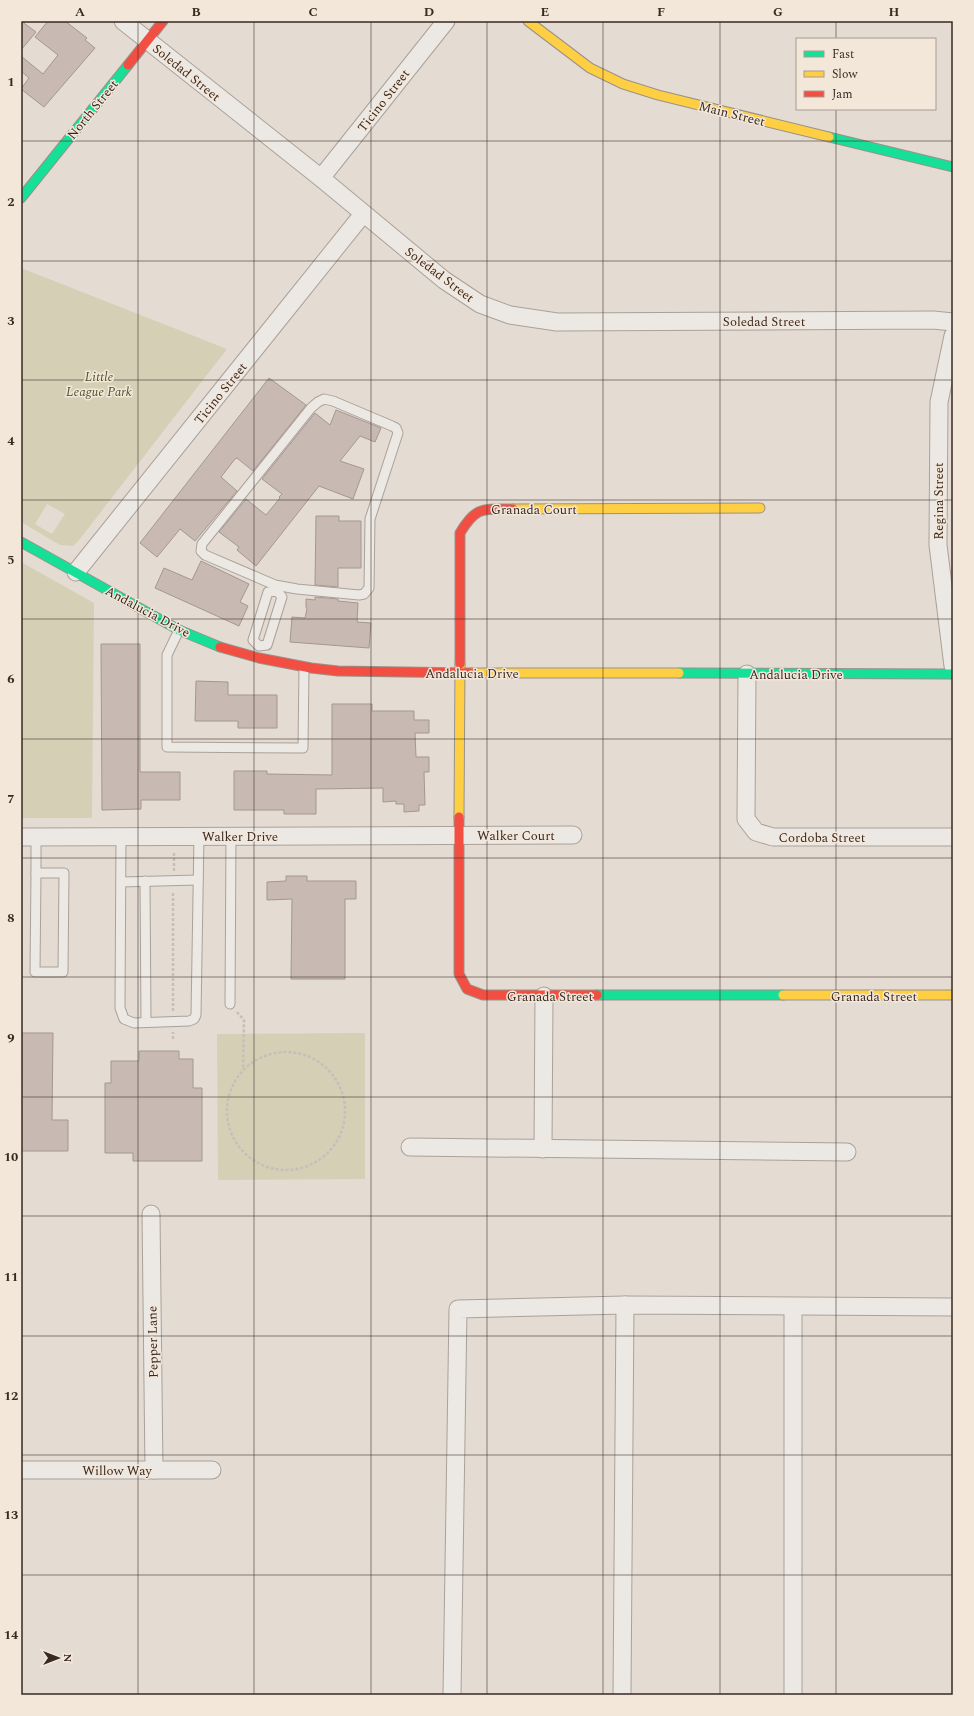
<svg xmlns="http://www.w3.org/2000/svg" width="974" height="1716" font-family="Spectral,serif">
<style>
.green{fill:#d5cfb6;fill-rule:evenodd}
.building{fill:#c8bab3;stroke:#a49791}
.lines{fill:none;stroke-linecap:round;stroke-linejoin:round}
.lane-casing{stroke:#aaa19a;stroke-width:11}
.street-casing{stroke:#aaa19a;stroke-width:19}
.fast-casing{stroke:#99918a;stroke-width:11}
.slow-casing{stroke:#99918a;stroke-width:11}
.jam-casing{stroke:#99918a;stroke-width:11}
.path{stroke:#c5bfb9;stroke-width:2.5;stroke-dasharray:3 2;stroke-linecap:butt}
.lane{stroke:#ece8e3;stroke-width:9}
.street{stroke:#ece8e3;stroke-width:17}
.fast{stroke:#16e098;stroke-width:9}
.slow{stroke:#ffcf43;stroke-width:9}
.jam{stroke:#f24e42;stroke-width:9}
.grid{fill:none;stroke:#382923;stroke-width:1;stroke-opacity:0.55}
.labels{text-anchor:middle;stroke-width:3;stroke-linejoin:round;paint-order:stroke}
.street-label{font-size:13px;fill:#382923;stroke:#f3e7da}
.park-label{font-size:13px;font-style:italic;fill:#50522c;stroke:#f3e7da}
.neatline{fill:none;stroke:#382923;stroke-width:1.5}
.grid-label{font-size:13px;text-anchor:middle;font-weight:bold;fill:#382923}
</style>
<rect width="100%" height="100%" fill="#e4dbd2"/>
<g class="green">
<path d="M21,268L227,349L79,540L73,546L60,545L21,522ZM47,504L65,514L52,534L35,524Z"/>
<path d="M21,562L94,603L92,818H21Z"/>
<path d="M365,1033V1179L218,1180L217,1034Z"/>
</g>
<g class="building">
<path d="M21,21L36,32L21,50Z"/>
<path d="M48,21H65L87,38L85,40L95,48L44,107L21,89L29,78L21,71V56L43,74L58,55L35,37Z"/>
<path d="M269,378L306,405L253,471L237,458L235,459L221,477L237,491L195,541L180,529L157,557L140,543Z"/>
<path d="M336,410L381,428L375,442L360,436L340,461L364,469L353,499L319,486L256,566L237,550L239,547L219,532L246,499L266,515L280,498L279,497L282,494L262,479L315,413L330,425Z"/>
<path d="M316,516H339V521H361V568H338V587L315,585Z"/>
<path d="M201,561L249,584L240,602L248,606L239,626L155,588L164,568L192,580Z"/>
<path d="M315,597L338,599V601L358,603L357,622L371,623L369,648L290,642L292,617L305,618L307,609L306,607V599L315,600Z"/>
<path d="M101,644H140V772H180V800H141V809L102,810Z"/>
<path d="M196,681L228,682V695H277V728H238V721H195Z"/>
<path d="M332,704H372V711H414V720H429V733H415L416,757H429V772H424L425,805H419V811L404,812V804H396V801L383,802V788L316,789V814H284V810H234V771H267V774L332,775Z"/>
<path d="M286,876H307V881H356V899H345V979H291L292,899L267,900V882L286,881Z"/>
<path d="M22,1033H53L52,1120H68V1151H21Z"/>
<path d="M139,1051H179V1059H193V1088H202V1161H133V1153H105V1083H111V1061H139Z"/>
</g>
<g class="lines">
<g class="lane-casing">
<g id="lane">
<path d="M324,399L333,401L392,426L396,428L398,433L370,519L369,588L364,594L359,595L297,589L275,585L205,555L201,551L202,544L311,408L318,402Z"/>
<path d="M277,591L282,597L267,645L259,646L253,640L268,592Z"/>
<path d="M179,630L167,655V747L303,748L304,667"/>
<path d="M36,837V873"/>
<path d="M121,837L120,1008L124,1019L134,1023L189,1021L194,1019L196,1015L199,836"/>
<path d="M36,873H64L63,972H35Z"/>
<path d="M145,881L146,1022"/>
<path d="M121,882L198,880"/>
<path d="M230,1004L231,836"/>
</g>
</g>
<g class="street-casing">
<g id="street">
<path d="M123,21L321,178L444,280L480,304L510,315L557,322L933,320L953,322"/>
<path d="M321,178L446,21"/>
<path d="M953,336L939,402L938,545L953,666"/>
<path d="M76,572L363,214"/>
<path d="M747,674L746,819L756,832L773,837H953"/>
<path d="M21,837L573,835"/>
<path d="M410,1147L847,1152"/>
<path d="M543,1149L544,996"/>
<path d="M151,1214L154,1470"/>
<path d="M21,1470H212"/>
<path d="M452,1695L458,1309L625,1305L953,1307"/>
<path d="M622,1695L625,1305"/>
<path d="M793,1695V1307"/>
</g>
</g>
<g class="fast-casing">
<g id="fast">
<path d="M829,137L953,167"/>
<path d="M21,198L128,65"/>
<path d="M21,542L179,630L220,647"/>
<path d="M679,673L953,674"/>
<path d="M597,995H783"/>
</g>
</g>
<g class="slow-casing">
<g id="slow">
<path d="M528,21L590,68L623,84L658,95L829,137"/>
<path d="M513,509L760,508"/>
<path d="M471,673H679"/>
<path d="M459,817L460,664"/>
<path d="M783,995H953"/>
</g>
</g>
<g class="jam-casing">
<g id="jam">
<path d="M128,65L163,21"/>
<path d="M220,647L259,658L311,668L338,671L471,673"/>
<path d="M460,664V533C476,506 483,509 513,509"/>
<path d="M459,817V974L467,989L483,995H597"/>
</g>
</g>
<g class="path">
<path d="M174,871V852"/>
<path d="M173,1011V892"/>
<path d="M237,1012L244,1020L243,1070"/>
<path d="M173,1039V1032"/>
<circle cx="286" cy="1111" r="59"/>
</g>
<use href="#lane" class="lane"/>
<use href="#street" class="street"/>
<use href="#fast" class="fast"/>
<use href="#slow" class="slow"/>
<use href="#jam" class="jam"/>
</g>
<path class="grid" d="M138,21V1695M254,21V1695M371,21V1695M487,21V1695M603,21V1695M720,21V1695M836,21V39M836,109V1695M21,141H953M21,261H953M21,380H953M21,500H953M21,619H953M21,739H953M21,858H953M21,977H953M21,1097H953M21,1216H953M21,1336H953M21,1455H953M21,1575H953"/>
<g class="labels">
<g class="street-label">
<text transform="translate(187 72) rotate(39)" y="5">Soledad Street</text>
<text transform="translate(383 100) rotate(-52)" y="5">Ticino Street</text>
<text transform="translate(92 109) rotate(-51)" y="5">North Street</text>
<text transform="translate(732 113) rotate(14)" y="5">Main Street</text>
<text transform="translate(440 274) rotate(37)" y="5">Soledad Street</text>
<text x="764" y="326">Soledad Street</text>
<text transform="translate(220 393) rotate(-51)" y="5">Ticino Street</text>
<text transform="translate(938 501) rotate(-90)" y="5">Regina Street</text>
<text x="534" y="514">Granada Court</text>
<text transform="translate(148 611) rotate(28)" y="5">Andalucia Drive</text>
<text x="472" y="678">Andalucia Drive</text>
<text x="796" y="679">Andalucia Drive</text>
<text x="516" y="840">Walker Court</text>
<text x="240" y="841">Walker Drive</text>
<text x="822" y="842">Cordoba Street</text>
<text x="550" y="1001">Granada Street</text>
<text x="874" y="1001">Granada Street</text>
<text transform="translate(152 1342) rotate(-91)" y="5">Pepper Lane</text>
<text x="117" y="1475">Willow Way</text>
</g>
<g class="park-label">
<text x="99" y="381">Little<tspan x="99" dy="15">League Park</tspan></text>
</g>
</g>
<rect width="974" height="1716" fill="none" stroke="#f3e7da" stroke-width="44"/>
<rect x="796" y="38" width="140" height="72" fill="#f3e7da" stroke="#a89b91"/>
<rect x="804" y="51" width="20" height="6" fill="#16e098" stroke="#a89b91"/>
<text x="832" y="58" font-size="12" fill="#382923">Fast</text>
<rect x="804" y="71" width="20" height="6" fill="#ffcf43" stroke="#a89b91"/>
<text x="832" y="78" font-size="12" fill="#382923">Slow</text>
<rect x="804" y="91" width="20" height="6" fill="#f24e42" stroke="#a89b91"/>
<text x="832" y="98" font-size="12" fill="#382923">Jam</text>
<g transform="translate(58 1658) rotate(90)" stroke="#f3e7da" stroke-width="3" paint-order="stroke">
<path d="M0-3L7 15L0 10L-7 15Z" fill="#382923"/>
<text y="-6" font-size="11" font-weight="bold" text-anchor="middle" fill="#382923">N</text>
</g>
<rect x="22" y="22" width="930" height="1672" class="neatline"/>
<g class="grid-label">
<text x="80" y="16">A</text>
<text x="196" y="16">B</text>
<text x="313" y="16">C</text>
<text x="429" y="16">D</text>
<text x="545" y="16">E</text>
<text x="661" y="16">F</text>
<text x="778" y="16">G</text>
<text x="894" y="16">H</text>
<text x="11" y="86">1</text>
<text x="11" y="206">2</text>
<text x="11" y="325">3</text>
<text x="11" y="445">4</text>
<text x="11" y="564">5</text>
<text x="11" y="683">6</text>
<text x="11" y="803">7</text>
<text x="11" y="922">8</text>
<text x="11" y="1042">9</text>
<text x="11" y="1161">10</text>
<text x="11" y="1281">11</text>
<text x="11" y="1400">12</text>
<text x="11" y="1519">13</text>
<text x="11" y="1639">14</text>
</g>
</svg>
